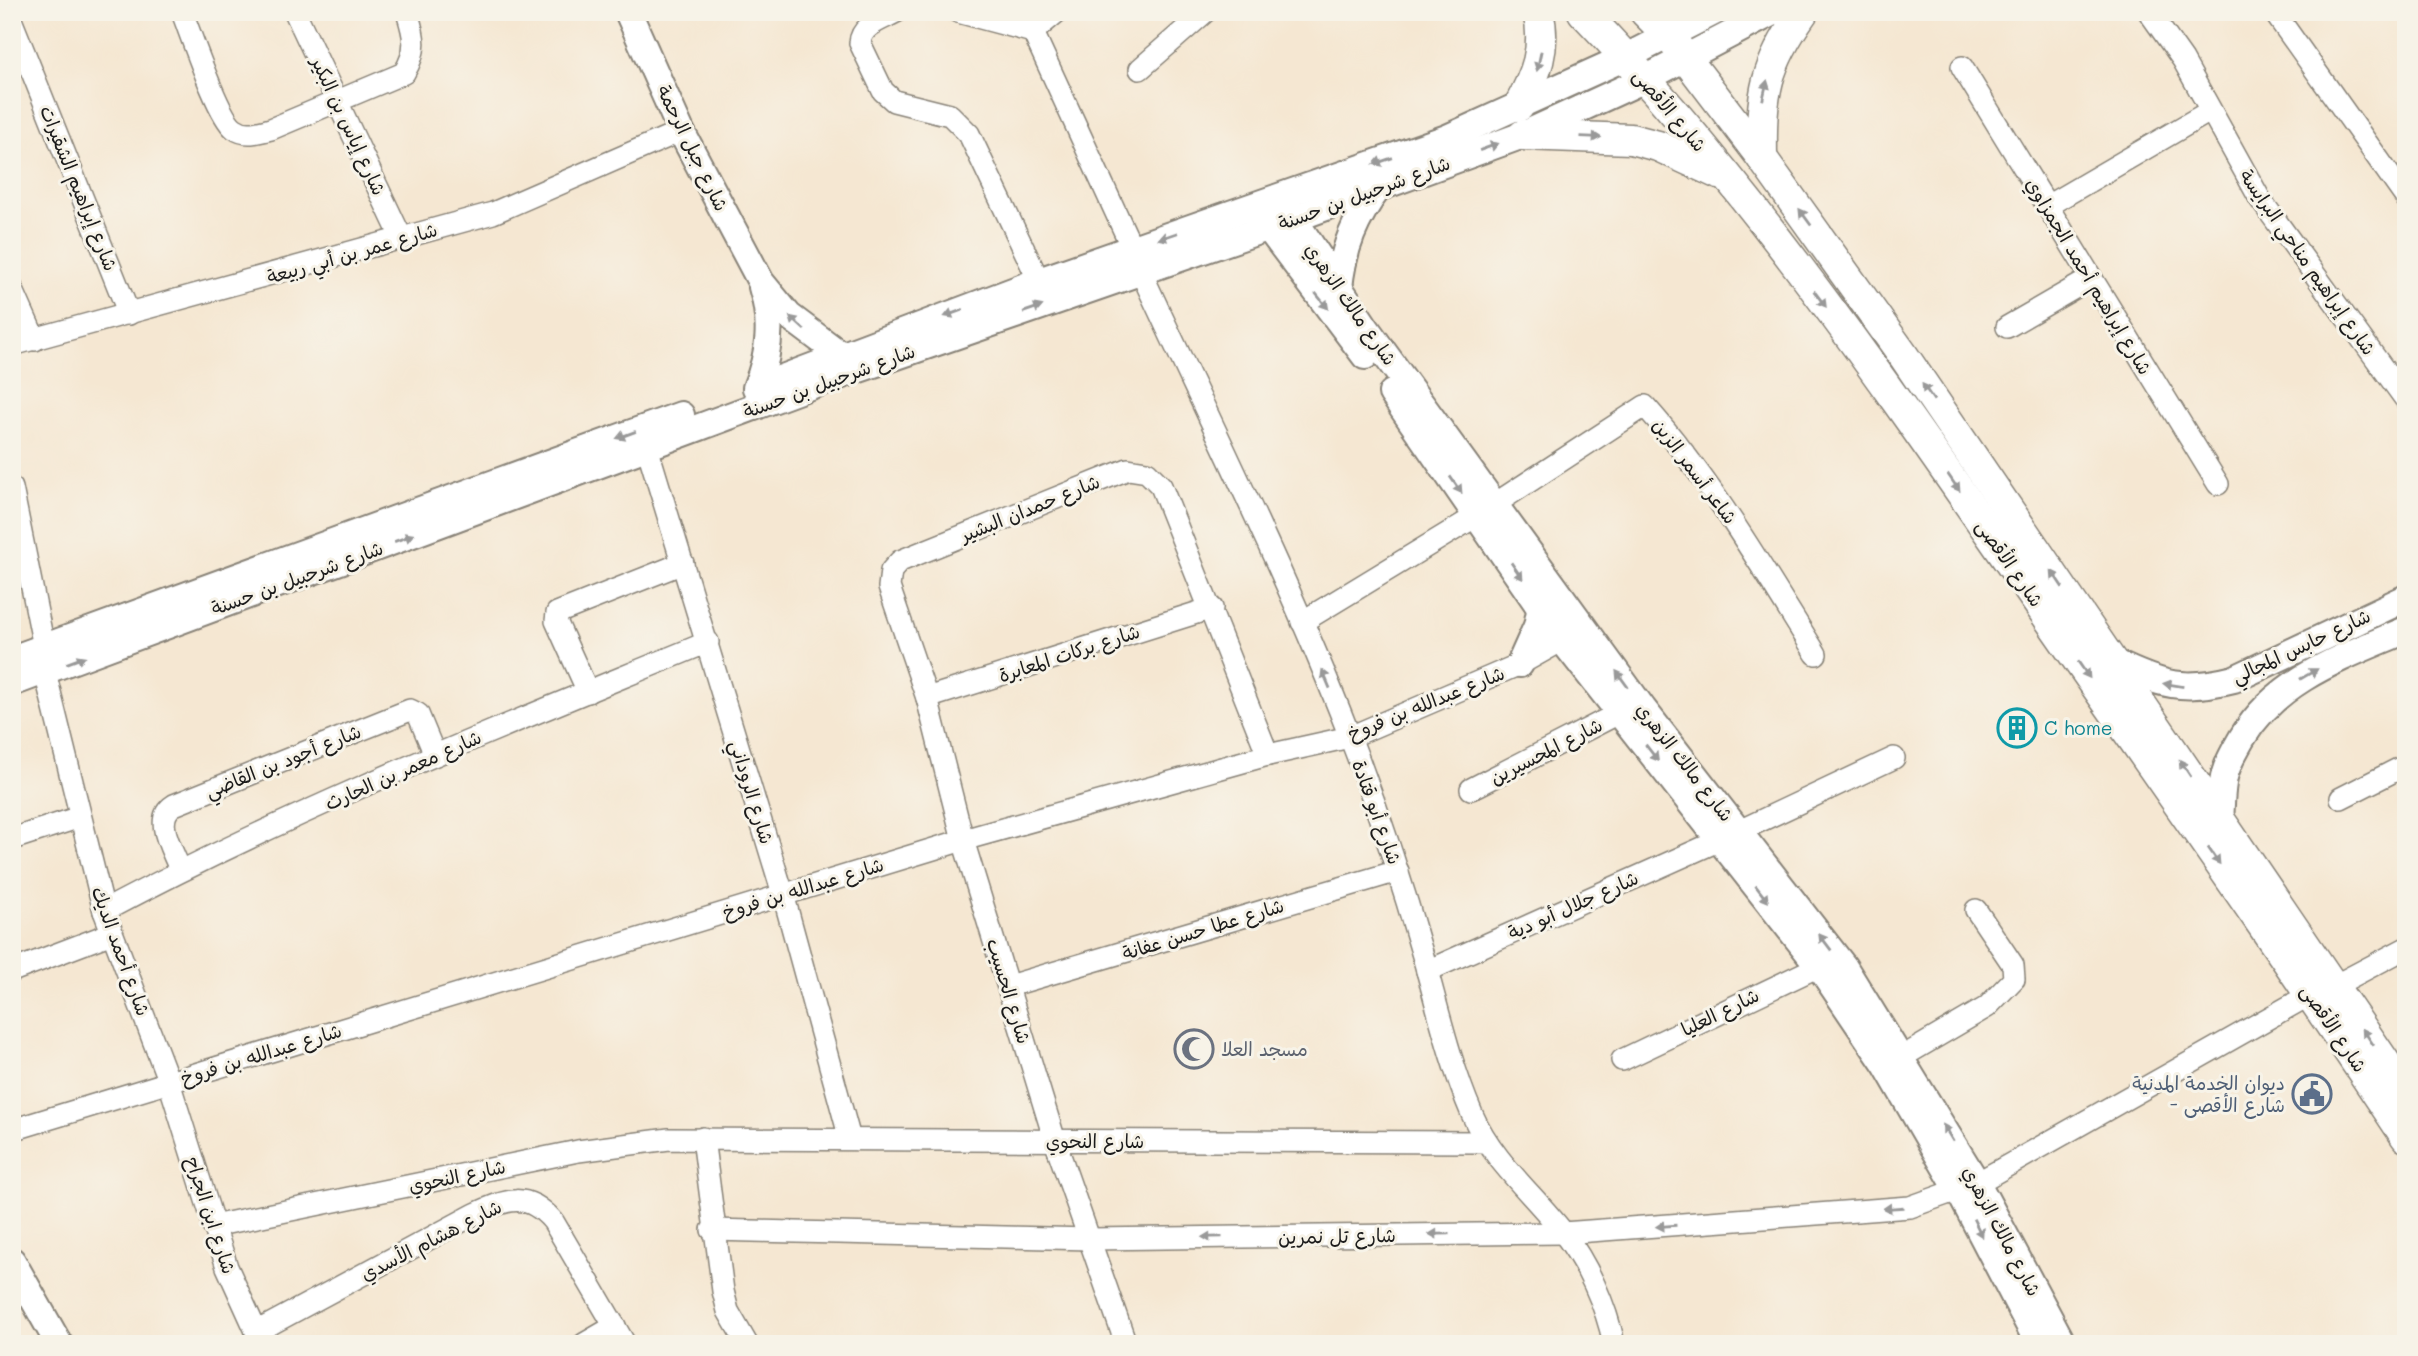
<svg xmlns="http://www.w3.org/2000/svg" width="2418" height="1356" font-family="Mali,'Playpen Sans Arabic',sans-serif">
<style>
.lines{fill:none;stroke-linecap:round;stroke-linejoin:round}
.minor-casing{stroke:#888277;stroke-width:24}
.tertiary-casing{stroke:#888277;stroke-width:30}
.secondary-casing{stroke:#888277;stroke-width:33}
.minor{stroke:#fff;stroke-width:21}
.tertiary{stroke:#fff;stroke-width:26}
.secondary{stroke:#fff;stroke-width:30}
.oneway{fill:#999}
.labels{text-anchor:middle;stroke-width:6;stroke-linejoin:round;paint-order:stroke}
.street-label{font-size:19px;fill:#1c1c1c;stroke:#f7f3e8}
.culture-label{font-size:19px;fill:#0d838f;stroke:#f7f3e8;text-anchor:start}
.worship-label{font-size:19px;fill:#5b616d;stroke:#f7f3e8;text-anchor:start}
.service-label{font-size:19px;fill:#4e5e75;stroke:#f7f3e8;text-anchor:end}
</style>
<rect width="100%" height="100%" fill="#f7f3e8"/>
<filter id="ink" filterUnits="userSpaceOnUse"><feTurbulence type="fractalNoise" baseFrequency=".0143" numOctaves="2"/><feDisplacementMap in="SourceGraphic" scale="14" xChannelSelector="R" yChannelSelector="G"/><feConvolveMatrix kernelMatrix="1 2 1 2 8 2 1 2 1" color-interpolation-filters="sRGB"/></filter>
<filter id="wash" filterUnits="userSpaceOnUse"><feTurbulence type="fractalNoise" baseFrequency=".00686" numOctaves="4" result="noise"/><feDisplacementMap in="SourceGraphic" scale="28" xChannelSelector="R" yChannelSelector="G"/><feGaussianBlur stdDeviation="1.57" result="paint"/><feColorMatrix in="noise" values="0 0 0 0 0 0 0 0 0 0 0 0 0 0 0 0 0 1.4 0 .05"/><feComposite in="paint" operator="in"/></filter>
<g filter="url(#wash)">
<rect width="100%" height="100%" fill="#f5e7d2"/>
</g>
<g filter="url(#ink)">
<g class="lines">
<g class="minor-casing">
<g id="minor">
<path d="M182,12C191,35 218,116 234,128C246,137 258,132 271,129L404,73C418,50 415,37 407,12"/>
<path d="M295,12L402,239"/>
<path d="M896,12C882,20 861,25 860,43L883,91L894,101L950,115L969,134L1039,281"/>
<path d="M958,12L1033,32L1132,248"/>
<path d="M2149,12L2183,60L2260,199L2406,400"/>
<path d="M2274,12L2406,198"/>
<path d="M12,22L129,314"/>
<path d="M1033,32L1057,12"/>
<path d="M1962,67L2218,484"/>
<path d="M1140,69L1205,12"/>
<path d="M2047,206L2210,111"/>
<path d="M1141,272C1212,426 1289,579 1350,737C1378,809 1402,882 1423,956C1438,1009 1450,1063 1472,1114C1492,1160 1532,1193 1562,1231C1587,1263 1606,1305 1614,1344"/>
<path d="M12,288L35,340"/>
<path d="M2007,327L2090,279"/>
<path d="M12,345L493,213L681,131"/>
<path d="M647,447L783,894L850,1139"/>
<path d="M12,488L44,647"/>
<path d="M1302,622L1478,515L1645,406C1712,481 1763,569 1816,654"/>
<path d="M45,672L104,911L169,1082L227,1267L262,1344"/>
<path d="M588,692L556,621L557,613L683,563"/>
<path d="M927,698L1212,608"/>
<path d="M1471,789L1621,712"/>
<path d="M2341,798L2406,765"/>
<path d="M12,839L80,817"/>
<path d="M180,870C173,850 152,819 174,805L410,710L418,714L435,755"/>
<path d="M104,911C298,807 505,726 708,642"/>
<path d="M12,971L112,933"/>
<path d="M1427,971L1720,840L1894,758"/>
<path d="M1009,986L1398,871"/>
<path d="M2334,986L2406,948"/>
<path d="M1902,1057L1987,1007L2014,979L2013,965L1976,910"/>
<path d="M1622,1060L1819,966"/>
<path d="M12,1130L963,840L1268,755L1350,737L1520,664L1575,633"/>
<path d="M703,1138L723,1291L728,1311L747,1344"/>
<path d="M213,1226L578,1151L669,1139L1487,1142"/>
<path d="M712,1230L1090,1239L1563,1233L1910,1207L1977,1183L2311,994"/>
<path d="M256,1332L475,1214C507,1199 527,1191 553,1221L625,1344"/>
<path d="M584,1344L615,1326"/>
<path d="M1126,1344L1055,1141L963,840L927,698L889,587L891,571L900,561L1128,469L1147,472L1161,486L1268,755"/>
</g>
</g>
<g class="tertiary-casing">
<g id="tertiary">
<path d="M628,12L681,131L761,282L789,316L841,355"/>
<path d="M1285,206L1366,328L1643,709L1844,967L1977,1183L2063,1344"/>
<path d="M1258,214L1365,356"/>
<path d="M1339,288C1343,248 1355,219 1379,187"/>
<path d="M780,379L1039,281L1447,138L1626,57L1714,12"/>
<path d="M756,388C770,354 773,322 762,287"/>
<path d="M1392,393L1563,641L1819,966L1886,1065L1959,1191L2039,1344"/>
<path d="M12,659L681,415"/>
<path d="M2115,663C2161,685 2183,692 2234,679L2406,598"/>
<path d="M1520,664L1537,626L1541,606"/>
<path d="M12,683L810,386L1293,219L1523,135L1645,79L1773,12"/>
<path d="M2220,821C2221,808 2221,795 2223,783C2225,767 2234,752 2242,738C2278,678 2344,657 2406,630"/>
<path d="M12,1261L59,1344"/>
</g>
</g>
<g class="secondary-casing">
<g id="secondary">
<path d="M1583,12C1750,185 1887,387 2024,583C2152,767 2282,950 2406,1137"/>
<path d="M1645,12L1668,35L1762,158L1901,352L2406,1093"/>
<path d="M1519,106C1536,75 1547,48 1538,12"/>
<path d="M1523,135L1631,139L1658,146L1719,174"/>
<path d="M1762,158C1761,92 1765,66 1803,12"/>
</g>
</g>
<use href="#minor" class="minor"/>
<use href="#tertiary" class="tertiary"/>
<use href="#secondary" class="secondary"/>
</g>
<defs><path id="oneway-solid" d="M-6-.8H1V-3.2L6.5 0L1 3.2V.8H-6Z" transform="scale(1.75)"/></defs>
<g class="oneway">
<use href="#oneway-solid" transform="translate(1539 61) rotate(102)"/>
<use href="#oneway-solid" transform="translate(1765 90) rotate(-77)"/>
<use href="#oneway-solid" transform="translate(1591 137) rotate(2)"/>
<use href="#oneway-solid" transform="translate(1489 147) rotate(-20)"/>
<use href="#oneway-solid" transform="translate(1383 161) rotate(161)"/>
<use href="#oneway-solid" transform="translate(1805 217) rotate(-126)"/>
<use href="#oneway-solid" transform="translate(1168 236) rotate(161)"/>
<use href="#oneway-solid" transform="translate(1820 299) rotate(53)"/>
<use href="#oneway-solid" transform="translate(1322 301) rotate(51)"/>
<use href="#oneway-solid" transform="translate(1033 309) rotate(-19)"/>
<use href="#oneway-solid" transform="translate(954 313) rotate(160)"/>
<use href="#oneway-solid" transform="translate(797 323) rotate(-138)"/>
<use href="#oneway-solid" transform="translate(1928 392) rotate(-125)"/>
<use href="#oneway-solid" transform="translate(626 435) rotate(160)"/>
<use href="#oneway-solid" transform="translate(1954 483) rotate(55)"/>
<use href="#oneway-solid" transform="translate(1456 485) rotate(55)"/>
<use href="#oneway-solid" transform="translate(404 538) rotate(-20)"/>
<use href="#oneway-solid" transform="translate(1517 571) rotate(55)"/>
<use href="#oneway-solid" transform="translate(2057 579) rotate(-124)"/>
<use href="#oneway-solid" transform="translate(76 660) rotate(-20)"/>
<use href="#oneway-solid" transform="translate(2084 670) rotate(55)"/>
<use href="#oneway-solid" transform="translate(2309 674) rotate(-30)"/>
<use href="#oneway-solid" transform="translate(1326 679) rotate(-113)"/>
<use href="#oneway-solid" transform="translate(1622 679) rotate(-126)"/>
<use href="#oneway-solid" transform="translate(2173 685) rotate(-171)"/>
<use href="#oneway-solid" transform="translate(1652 753) rotate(52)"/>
<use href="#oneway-solid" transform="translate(2185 768) rotate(-124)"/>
<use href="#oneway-solid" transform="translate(2214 856) rotate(55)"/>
<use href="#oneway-solid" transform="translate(1762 894) rotate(52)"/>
<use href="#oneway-solid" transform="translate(1825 942) rotate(-127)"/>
<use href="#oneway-solid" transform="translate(2368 1037) rotate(-124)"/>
<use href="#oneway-solid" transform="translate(1948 1133) rotate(-121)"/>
<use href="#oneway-solid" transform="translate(1893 1208) rotate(176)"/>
<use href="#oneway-solid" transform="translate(1666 1226) rotate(176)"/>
<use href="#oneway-solid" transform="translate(1978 1228) rotate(63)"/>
<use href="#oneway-solid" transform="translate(1439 1234) rotate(179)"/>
<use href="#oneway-solid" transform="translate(1212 1237) rotate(179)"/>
</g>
</g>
<defs>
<g id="building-ring" transform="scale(2.0125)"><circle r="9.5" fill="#f7f3e8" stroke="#0f9aa8" stroke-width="1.5"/><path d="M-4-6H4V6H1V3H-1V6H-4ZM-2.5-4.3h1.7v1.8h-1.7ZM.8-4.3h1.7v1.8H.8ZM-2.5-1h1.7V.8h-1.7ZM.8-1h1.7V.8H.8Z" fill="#0f9aa8"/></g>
<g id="mosque-ring" transform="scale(2.0125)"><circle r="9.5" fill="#f7f3e8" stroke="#6b7280" stroke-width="1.5"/><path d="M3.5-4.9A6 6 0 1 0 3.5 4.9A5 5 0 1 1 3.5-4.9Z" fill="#6b7280"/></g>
<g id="civic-ring" transform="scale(2.0125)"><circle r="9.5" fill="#f7f3e8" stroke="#5c6f8a" stroke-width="1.5"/><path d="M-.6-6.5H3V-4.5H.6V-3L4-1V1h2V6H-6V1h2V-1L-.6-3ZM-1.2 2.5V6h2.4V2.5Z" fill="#5c6f8a"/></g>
</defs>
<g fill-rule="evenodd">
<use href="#building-ring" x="2017" y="728"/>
<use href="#mosque-ring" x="1194" y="1049"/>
<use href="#civic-ring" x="2312" y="1094"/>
</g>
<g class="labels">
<g class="street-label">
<text transform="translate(1670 110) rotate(50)" y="7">شارع الأقصى</text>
<text transform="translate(349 126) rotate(65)" y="7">شارع إياس بن البكير</text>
<text transform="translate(693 148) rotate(64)" y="7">شارع جبل الرحمة</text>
<text transform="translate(79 188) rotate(68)" y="7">شارع إبراهيم الشقيرات</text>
<text transform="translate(1364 193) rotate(-20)" y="7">شارع شرحبيل بن حسنة</text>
<text transform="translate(352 253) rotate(-16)" y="7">شارع عمر بن أبي ربيعة</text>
<text transform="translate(2308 262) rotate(55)" y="7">شارع إبراهيم مناحي البرايسة</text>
<text transform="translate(2089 276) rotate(59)" y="7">شارع إبراهيم أحمد الجمزاوي</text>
<text transform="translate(1351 304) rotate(55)" y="7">شارع مالك الزهري</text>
<text transform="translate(829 381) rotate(-20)" y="7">شارع شرحبيل بن حسنة</text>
<text transform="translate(1695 471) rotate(53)" y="7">شاعر أسمر الزبن</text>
<text transform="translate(1030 508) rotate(-22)" y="7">شارع حمدان البشير</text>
<text transform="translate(2010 563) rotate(55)" y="7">شارع الأقصى</text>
<text transform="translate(297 578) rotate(-20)" y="7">شارع شرحبيل بن حسنة</text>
<text transform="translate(2301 646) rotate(-25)" y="7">شارع حابس المجالي</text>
<text transform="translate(1069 653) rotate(-18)" y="7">شارع بركات المعابرة</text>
<text transform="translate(1426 703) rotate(-22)" y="7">شارع عبدالله بن فروخ</text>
<text transform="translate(1546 751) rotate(-27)" y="7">شارع المحسيرين</text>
<text transform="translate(283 761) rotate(-22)" y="7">شارع أجود بن القاضي</text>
<text transform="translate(1685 762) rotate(52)" y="7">شارع مالك الزهري</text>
<text transform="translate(403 770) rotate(-24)" y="7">شارع معمر بن الحارث</text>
<text transform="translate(752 792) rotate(73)" y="7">شارع الروداني</text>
<text transform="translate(1377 812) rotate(70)" y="7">شارع أبو قتادة</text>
<text transform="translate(803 888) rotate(-17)" y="7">شارع عبدالله بن فروخ</text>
<text transform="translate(1573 905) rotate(-24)" y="7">شارع جلال أبو دية</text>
<text transform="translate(1203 929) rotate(-17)" y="7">شارع عطا حسن عفانة</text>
<text transform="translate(121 951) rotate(70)" y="7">شارع أحمد الديك</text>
<text transform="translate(1009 991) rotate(73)" y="7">شارع الحسيب</text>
<text transform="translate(1720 1012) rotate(-26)" y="7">شارع العليا</text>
<text transform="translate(2334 1028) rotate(56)" y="7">شارع الأقصى</text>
<text transform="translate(261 1054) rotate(-17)" y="7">شارع عبدالله بن فروخ</text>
<text x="1095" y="1148">شارع النحوي</text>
<text transform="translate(457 1176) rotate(-12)" y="7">شارع النحوي</text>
<text transform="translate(211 1215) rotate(72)" y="7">شارع ابن الجراح</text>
<text transform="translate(2002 1231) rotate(62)" y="7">شارع مالك الزهري</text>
<text transform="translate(1337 1236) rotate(-1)" y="7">شارع تل نمرين</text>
<text transform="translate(431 1240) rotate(-27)" y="7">شارع هشام الأسدي</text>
</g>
<g class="culture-label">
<text x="2044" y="735">C home</text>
</g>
<g class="worship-label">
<text x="1221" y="1056">مسجد العلا</text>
</g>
<g class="service-label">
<text x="2285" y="1090">ديوان الخدمة المدنية<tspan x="2285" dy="22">- شارع الأقصى</tspan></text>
</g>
</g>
<rect width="2418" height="1356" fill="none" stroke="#f7f3e8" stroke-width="42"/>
</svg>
